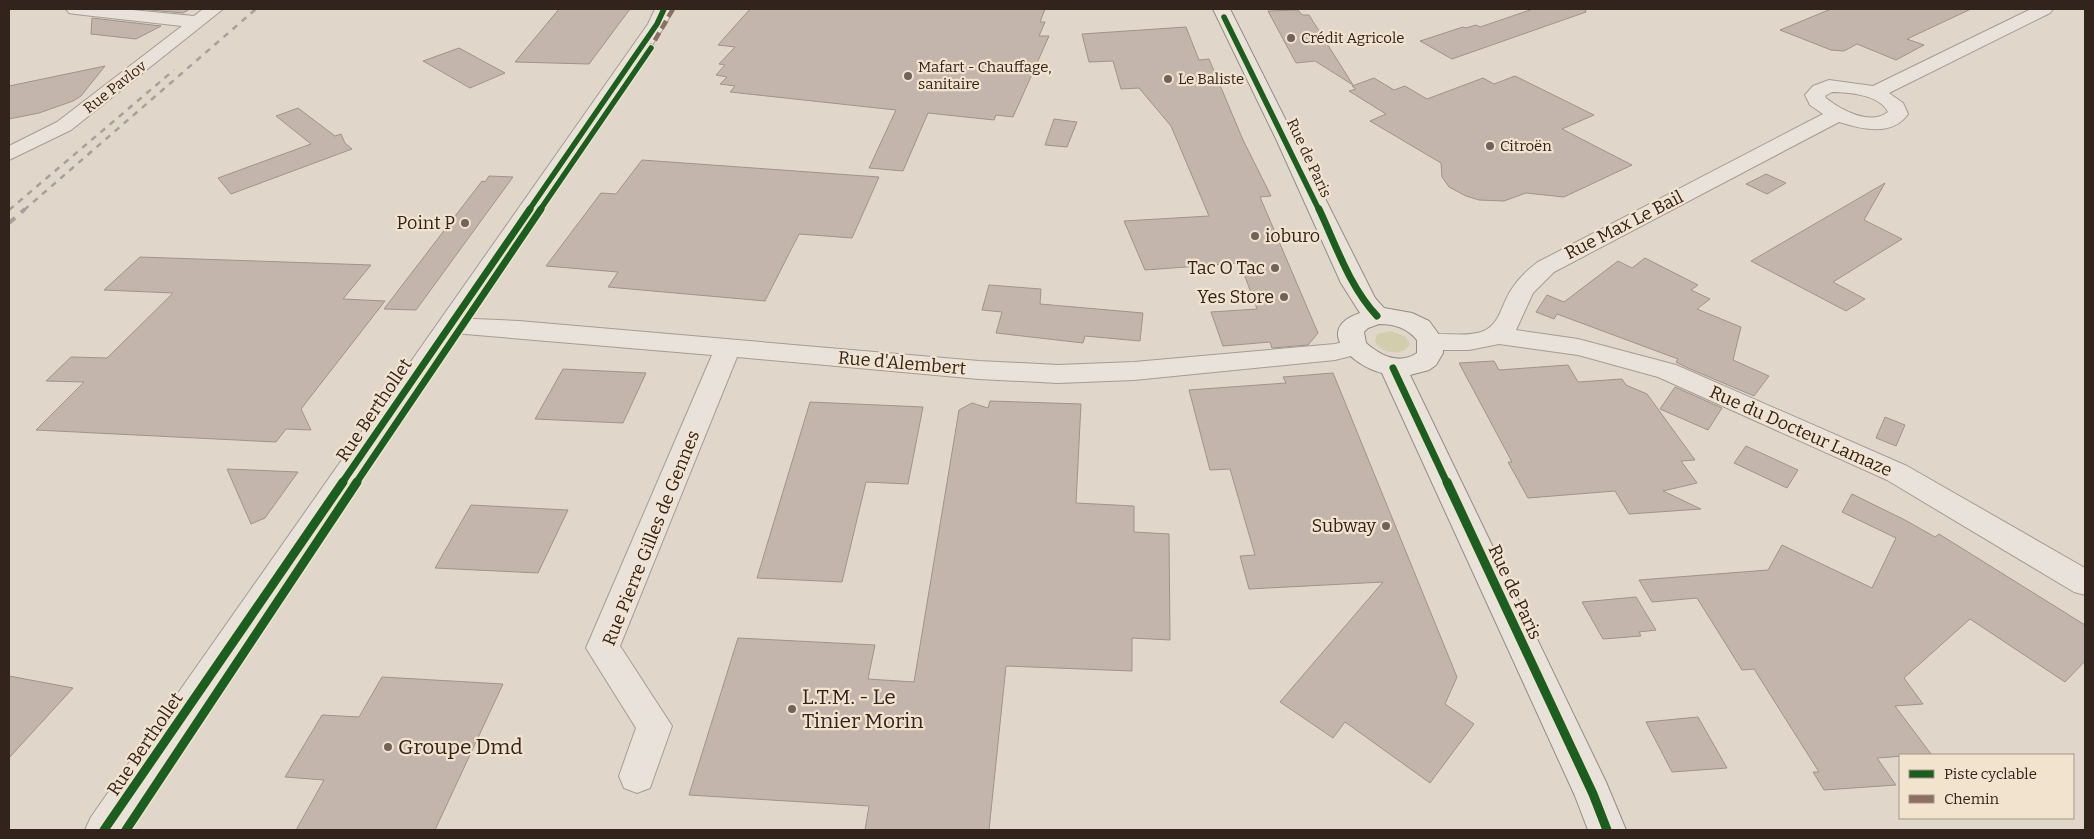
<svg xmlns="http://www.w3.org/2000/svg" width="2094" height="839" font-family="Bitter,serif">
<style>
.green{fill:#d2cead}
.building{fill:#c3b5ab;stroke:#9f938a}
.lines{fill:none;stroke-linecap:round;stroke-linejoin:round}
.minor-casing{stroke:#a59c93;stroke-width:2}
.tertiary-casing{stroke:#a59c93;stroke-width:2}
.secondary-casing{stroke:#958c83;stroke-width:2}
.minor{fill:#e8e2da;fill-rule:evenodd}
.tertiary{fill:#e8e2da;fill-rule:evenodd}
.secondary{fill:#e8e2da;fill-rule:evenodd}
.rail-far1{stroke:#a8a19b;stroke-width:2.5;stroke-dasharray:6 6;stroke-linecap:butt}
.rail{stroke:#a8a19b;stroke-width:4;stroke-dasharray:8 8;stroke-linecap:butt}
.quiet{stroke:#8d6e63;stroke-width:4.5;stroke-dasharray:9 4.5;stroke-linecap:butt}
.cycleway-far2-casing{stroke:#f2e3cf;stroke-width:8}
.cycleway-far1-casing{stroke:#f2e3cf;stroke-width:10}
.cycleway-casing{stroke:#f2e3cf;stroke-width:12}
.cycleway-far2{stroke:#1b5e20;stroke-width:5.5}
.cycleway-far1{stroke:#1b5e20;stroke-width:7}
.cycleway{stroke:#1b5e20;stroke-width:9}
.poi-dot{fill:#6f635a;stroke:#f2e3cf;stroke-width:2}
.labels{text-anchor:middle;stroke-width:4.5;stroke-linejoin:round;paint-order:stroke}
.far-poi-label{font-size:15px;fill:#32241d;stroke:#f2e3cf;text-anchor:start}
.far-street-label{font-size:15px;fill:#32241d;stroke:#f2e3cf}
.poi-label{font-size:18px;fill:#32241d;stroke:#f2e3cf;text-anchor:end}
.street-label{font-size:18px;fill:#32241d;stroke:#f2e3cf}
.near-poi-label{font-size:21px;fill:#32241d;stroke:#f2e3cf;text-anchor:start}
</style>
<rect width="100%" height="100%" fill="#e0d7ca"/>
<path class="green" d="M1391,331L1406,337L1410,344L1405,350C1394,355 1380,352 1375,341L1377,334Z"/>
<g class="building">
<path d="M139,9H190L183,13Z"/>
<path d="M559,9H630L589,64L515,62Z"/>
<path d="M750,9H1045L1040,22H1045L1039,36H1049L1013,117L996,115L994,120L928,113L903,171L869,168L896,110L730,92L735,86L720,84L727,77L716,75L725,65L719,64L735,47L718,45Z"/>
<path d="M1533,9H1585L1586,12L1452,59L1420,41L1463,27L1466,28L1476,25L1480,27Z"/>
<path d="M1831,9H1971L1907,39L1924,45L1896,60L1857,44L1844,51L1831,50L1780,30Z"/>
<path d="M1298,10L1302,15H1309L1353,85L1315,61L1296,63L1268,11Z"/>
<path d="M92,18L161,26L136,39L91,34Z"/>
<path d="M1186,27L1199,60L1209,59L1243,140L1271,196L1260,197L1318,333L1308,345L1272,348L1270,342L1223,346L1211,312L1257,309L1240,263L1145,270L1124,221L1209,216L1171,126L1139,88L1121,89L1113,61L1089,62L1082,34Z"/>
<path d="M459,48L505,73L470,88L423,61Z"/>
<path d="M105,66L81,96L73,101L39,113L9,119V86Z"/>
<path d="M1515,76L1594,115L1562,129L1632,165L1564,197L1526,193L1504,201L1479,200L1466,196L1449,187L1442,177L1441,163L1370,121L1386,114L1349,91L1356,89L1352,86L1374,78L1394,90L1405,86L1427,99L1483,78L1494,84Z"/>
<path d="M298,108L335,136L341,134L345,143L352,149L231,194L218,178L311,144L276,116Z"/>
<path d="M1054,119L1077,122L1067,147L1045,145Z"/>
<path d="M642,160L879,177L852,238L799,234L765,301L608,287L618,272L546,266L601,193L616,194Z"/>
<path d="M1766,174L1786,183L1767,194L1746,184Z"/>
<path d="M489,176L513,177L416,310L384,309L482,181L485,182Z"/>
<path d="M1885,183L1864,220L1902,239L1833,282L1865,299L1846,311L1751,261Z"/>
<path d="M140,257L371,265L343,299L385,301L301,409L311,430L286,429L276,442L36,430L84,382L46,381L71,357L107,358L173,293L104,290Z"/>
<path d="M1645,258L1698,285L1691,290L1710,299L1697,309L1741,327L1733,360L1769,376L1754,396L1688,368L1676,362L1678,359L1557,314L1554,319L1536,312L1547,295L1564,302L1618,261L1632,268Z"/>
<path d="M989,285L1041,289L1040,304L1143,313L1140,341L1085,336L1083,343L996,333L1002,312L982,310Z"/>
<path d="M1494,361L1499,370L1568,365L1578,382L1622,379L1626,385L1647,394L1695,460L1681,461L1697,483L1663,491L1701,509L1629,514L1615,491L1528,498L1508,462H1512L1459,363Z"/>
<path d="M563,369L646,373L623,423L535,419Z"/>
<path d="M1333,373L1457,677L1445,704L1474,724L1430,783L1345,722L1333,738L1280,702L1383,582L1249,589L1240,556L1255,555L1230,469L1210,470L1189,390L1286,383L1283,377Z"/>
<path d="M1675,387L1722,408L1708,430L1660,409Z"/>
<path d="M990,401L1081,404L1076,503L1134,506V532L1169,534L1170,640L1132,638V671L1006,666L989,830H865L869,806L689,795L738,638L875,645L868,679L914,682L959,410L972,403L988,408Z"/>
<path d="M810,402L923,407L908,484L866,482L842,582L757,578Z"/>
<path d="M1885,417L1905,425L1896,446L1876,438Z"/>
<path d="M1746,446L1798,470L1787,488L1734,463Z"/>
<path d="M227,469L298,472L265,518L251,524Z"/>
<path d="M1852,494L1905,520L1935,537L1939,534L2085,625V661L2065,682L1970,619L1904,678L1923,704L1895,706L1931,754L1877,758L1896,785L1824,790L1813,772H1819L1754,669L1742,670L1697,598L1652,602L1639,580L1768,570L1782,545L1872,588L1896,538L1842,512Z"/>
<path d="M471,505L529,508L568,510L538,573L435,568Z"/>
<path d="M1636,597L1656,630L1639,632L1641,636L1603,639L1582,602Z"/>
<path d="M9,676L73,688L9,758Z"/>
<path d="M382,677L503,684L435,830H296L324,780L285,777L322,715L359,717Z"/>
<path d="M1698,717L1727,768L1672,772L1646,722Z"/>
</g>
<g class="lines">
<g class="minor-casing">
<g id="minor">
<path d="M66,9H122L194,16L203,9H223L71,130L9,160V146L57,122L182,26L75,14L69,13Z"/>
<path d="M2031,9H2053L2050,13L1889,93L1903,103L1908,114C1892,137 1861,129 1839,122L1554,272L1533,293L1516,330L1578,339L1676,365L1907,466L2085,568V595L2074,592L1887,480L1658,377L1578,355L1499,344L1469,350H1432L1423,348L1419,342L1423,336C1442,331 1462,338 1481,332C1500,326 1501,305 1511,290C1518,279 1527,270 1538,262L1823,114L1810,105L1805,95L1813,86L1829,80L1873,86ZM1832,92C1849,92 1880,95 1888,112C1870,126 1841,110 1826,98L1825,96Z"/>
<path d="M450,318L519,321L979,361L1058,365L1134,362L1335,344L1354,339L1363,341L1367,347L1363,353L1335,360L1134,380L1058,383L979,379L737,357L620,646L672,726L650,788L637,793L624,788L619,776L636,728L586,648L712,355L441,332L437,326L441,320Z"/>
</g>
</g>
<g class="tertiary-casing">
<path id="tertiary" d="M655,9H673L666,24L126,830H85L91,817L648,24Z"/>
</g>
<g class="secondary-casing">
<path id="secondary" d="M1213,9H1230L1375,298L1384,308L1412,313L1429,321L1443,340V353L1436,365L1429,370L1410,375L1606,782L1626,830H1588L1575,796L1382,373C1353,366 1312,329 1360,313L1341,283L1277,141ZM1379,324C1395,324 1407,328 1417,340V353C1399,365 1381,356 1366,343L1364,332L1368,328Z"/>
</g>
<use href="#minor" class="minor"/>
<use href="#tertiary" class="tertiary"/>
<use href="#secondary" class="secondary"/>
<g class="rail-far1">
<path d="M9,210L174,70"/>
<path d="M24,210L256,9"/>
</g>
<path class="rail" d="M9,223L25,209"/>
<path class="quiet" d="M648,52L673,9"/>
<g class="cycleway-far2-casing">
<g id="cycleway-far2">
<path d="M1224,17L1319,210"/>
<path d="M529,210L657,24L664,9"/>
<path d="M540,210L651,48"/>
</g>
</g>
<g class="cycleway-far1-casing">
<g id="cycleway-far1">
<path d="M1319,209C1336,245 1349,286 1377,316"/>
<path d="M1393,368L1447,483"/>
<path d="M342,483L530,209"/>
<path d="M356,483L541,209"/>
</g>
</g>
<g class="cycleway-casing">
<g id="cycleway">
<path d="M1447,482L1593,794L1607,830"/>
<path d="M104,830L343,482"/>
<path d="M126,830L357,482"/>
</g>
</g>
<use href="#cycleway-far2" class="cycleway-far2"/>
<use href="#cycleway-far1" class="cycleway-far1"/>
<use href="#cycleway" class="cycleway"/>
</g>
<g class="poi-dot">
<circle cx="1291" cy="38" r="5"/>
<circle cx="908" cy="76" r="5"/>
<circle cx="1168" cy="79" r="5"/>
<circle cx="1490" cy="146" r="5"/>
<circle cx="465" cy="223" r="5"/>
<circle cx="1255" cy="236" r="5"/>
<circle cx="1275" cy="268" r="5"/>
<circle cx="1284" cy="297" r="5"/>
<circle cx="1386" cy="526" r="5"/>
<circle cx="792" cy="709" r="5"/>
<circle cx="388" cy="747" r="5"/>
</g>
<g class="labels">
<g class="far-poi-label">
<text x="1301" y="43">Crédit Agricole</text>
<text x="918" y="72">Mafart - Chauffage,<tspan x="918" dy="17">sanitaire</tspan></text>
<text x="1178" y="84">Le Baliste</text>
<text x="1500" y="151">Citroën</text>
</g>
<g class="far-street-label">
<text transform="translate(115 87) rotate(-38)" y="5">Rue Pavlov</text>
<text transform="translate(1309 158) rotate(65)" y="5">Rue de Paris</text>
</g>
<g class="poi-label">
<text x="455" y="229">Point P</text>
<text x="1265" y="242" text-anchor="start">ioburo</text>
<text x="1265" y="274">Tac O Tac</text>
<text x="1274" y="303">Yes Store</text>
<text x="1376" y="532">Subway</text>
</g>
<g class="street-label">
<text transform="translate(1624 225) rotate(-27)" y="6">Rue Max Le Bail</text>
<text transform="translate(902 363) rotate(5)" y="6">Rue d'Alembert</text>
<text transform="translate(374 410) rotate(-56)" y="6">Rue Berthollet</text>
<text transform="translate(1801 431) rotate(24)" y="6">Rue du Docteur Lamaze</text>
<text transform="translate(651 538) rotate(-68)" y="6">Rue Pierre Gilles de Gennes</text>
<text transform="translate(1515 592) rotate(65)" y="6">Rue de Paris</text>
<text transform="translate(145 744) rotate(-56)" y="6">Rue Berthollet</text>
</g>
<g class="near-poi-label">
<text x="802" y="704">L.T.M. - Le<tspan x="802" dy="24">Tinier Morin</tspan></text>
<text x="398" y="754">Groupe Dmd</text>
</g>
</g>
<rect width="2094" height="839" fill="none" stroke="#32241d" stroke-width="20"/>
<rect x="1899" y="754" width="175" height="65" fill="#f2e3cf" stroke="#a59788"/>
<rect x="1909" y="770" width="25" height="8" fill="#1b5e20" stroke="#a59788"/>
<text x="1944" y="779" font-size="15" fill="#32241d">Piste cyclable</text>
<rect x="1909" y="795" width="25" height="8" fill="#8d6e63" stroke="#a59788"/>
<text x="1944" y="804" font-size="15" fill="#32241d">Chemin</text>
</svg>
